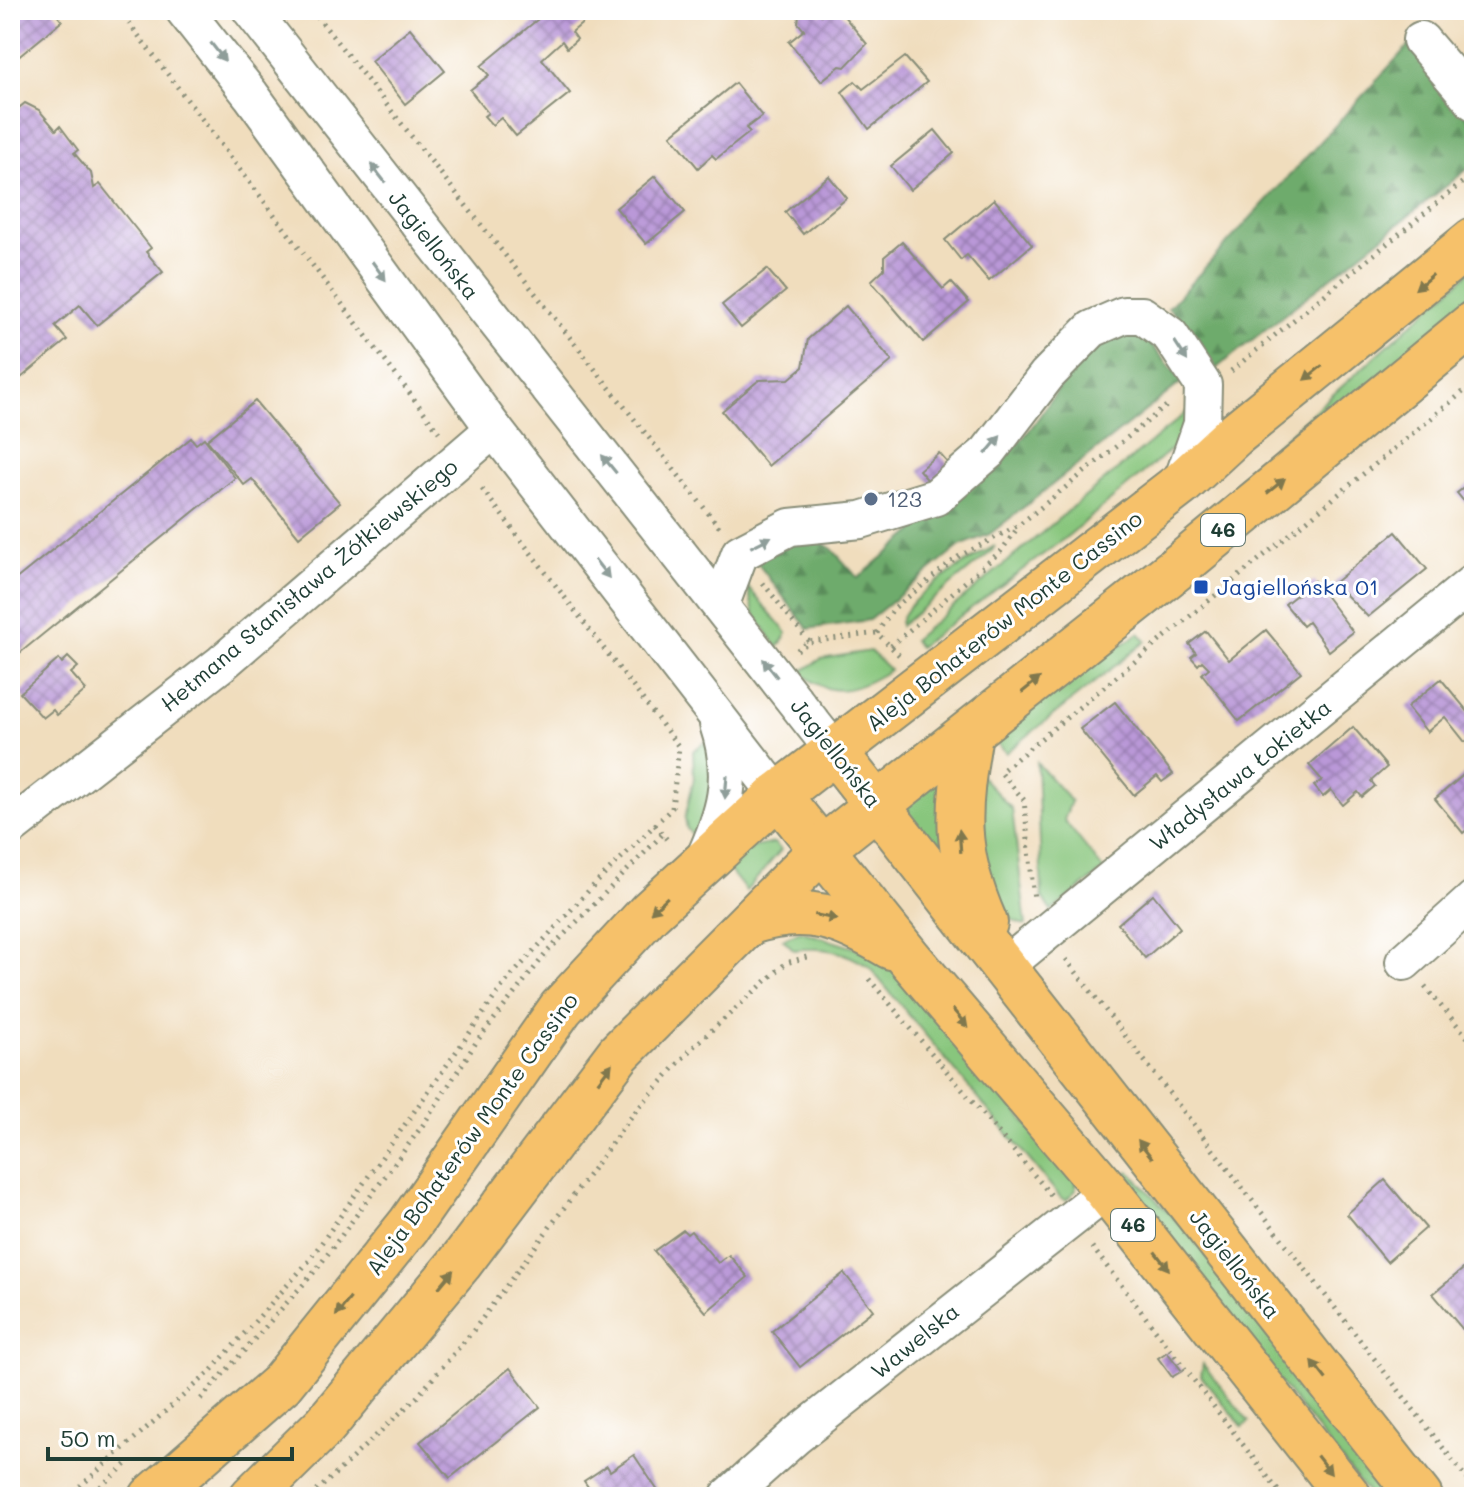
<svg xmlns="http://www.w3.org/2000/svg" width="1484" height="1507" font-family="Mali,sans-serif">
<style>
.grass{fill:#88c67d;stroke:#548258;stroke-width:2}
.forest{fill:url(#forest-firs);stroke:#467450;stroke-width:2}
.building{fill:url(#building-cross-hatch)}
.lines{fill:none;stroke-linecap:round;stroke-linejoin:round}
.minor-casing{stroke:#888d78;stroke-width:40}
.major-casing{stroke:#888d78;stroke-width:48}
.path{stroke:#888d78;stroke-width:5;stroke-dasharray:2 6;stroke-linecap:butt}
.minor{stroke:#fff;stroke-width:36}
.major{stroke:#f6c16b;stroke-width:44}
.oneway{fill:#8f9e9a}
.oneway2{fill:#80784d}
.service-dot{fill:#5c6f8a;stroke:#fff;stroke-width:3}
.transit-dot{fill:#1a4fb4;stroke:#fff;stroke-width:3}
.labels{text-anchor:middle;stroke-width:6;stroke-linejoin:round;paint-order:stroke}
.shield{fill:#fff;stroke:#627771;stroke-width:2}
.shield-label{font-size:20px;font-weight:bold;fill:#1f3d34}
.street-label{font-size:22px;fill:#1f3d34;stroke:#fff}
.service-label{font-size:22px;fill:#4e5e75;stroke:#fff;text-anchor:start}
.transit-label{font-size:22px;fill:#164399;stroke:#fff;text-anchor:start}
</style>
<defs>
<pattern id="forest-firs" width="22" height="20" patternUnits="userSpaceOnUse" patternTransform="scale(2)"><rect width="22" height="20" fill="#6eab6c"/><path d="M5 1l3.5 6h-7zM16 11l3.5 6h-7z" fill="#5a8c5a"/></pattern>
<pattern id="building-cross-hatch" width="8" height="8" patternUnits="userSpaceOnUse" patternTransform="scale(2)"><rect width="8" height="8" fill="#ba98d8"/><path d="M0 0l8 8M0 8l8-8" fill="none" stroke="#977db0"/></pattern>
</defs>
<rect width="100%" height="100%" fill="#fff"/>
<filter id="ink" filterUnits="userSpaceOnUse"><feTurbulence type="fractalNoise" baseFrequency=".0125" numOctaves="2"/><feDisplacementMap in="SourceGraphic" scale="16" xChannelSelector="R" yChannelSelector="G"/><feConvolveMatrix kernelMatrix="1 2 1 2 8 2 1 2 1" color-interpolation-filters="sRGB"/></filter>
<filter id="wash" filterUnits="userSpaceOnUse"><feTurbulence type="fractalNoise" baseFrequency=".006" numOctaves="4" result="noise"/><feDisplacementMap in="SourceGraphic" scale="32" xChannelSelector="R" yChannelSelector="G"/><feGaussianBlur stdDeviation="1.8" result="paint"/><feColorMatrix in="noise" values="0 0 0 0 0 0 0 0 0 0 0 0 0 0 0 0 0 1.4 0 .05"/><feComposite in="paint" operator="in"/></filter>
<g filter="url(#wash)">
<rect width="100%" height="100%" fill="#f0ddbd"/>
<g class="grass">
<path d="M1474,268V298L1267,468L1261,459Z"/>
<path d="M1193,407L1174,447L1069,535L919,647L913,640Z"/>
<path d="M995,546L991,552L900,626C898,601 973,558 995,546Z"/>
<path d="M747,586L787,633L778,648L754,613Z"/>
<path d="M1139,633L1146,641L1006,753L994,740L1064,675L1111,652Z"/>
<path d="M870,651L890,670C859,689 832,702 801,672L821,659Z"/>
<path d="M705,742C721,770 707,810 694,836L687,829L685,818L694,778L693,751Z"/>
<path d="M1037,763L1071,801L1064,820L1104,870L1051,911L1042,897Z"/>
<path d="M978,773L1012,809L1026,925C974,916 981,814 978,773Z"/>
<path d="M941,775L944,857L901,809Z"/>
<path d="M774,843L781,850L746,891L723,862L754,847Z"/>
<path d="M800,931L881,956L1076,1180V1190L1066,1200L1061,1198L869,967C845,951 823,946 794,950L783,939Z"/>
<path d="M1129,1171L1188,1233L1397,1497H1371L1119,1179Z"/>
<path d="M1203,1364L1249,1422L1243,1427L1201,1376Z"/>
</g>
<g class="forest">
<path d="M1409,45L1474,125V164L1213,371L1196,335L1168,308Z"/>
<path d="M1131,333L1146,339L1183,381L990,534L960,546L869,620L808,629L755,560L764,546L818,540L832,549L858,578L1018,444C1059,398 1066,354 1131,333Z"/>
</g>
<g id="blocks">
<g class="building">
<path d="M10,10H53L62,21L10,64Z"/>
<path d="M549,10H598L572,32L577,39L567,48L562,41L542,59L570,93L516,136L501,118L492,125L484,116L488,113L470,90L489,75L481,66Z"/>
<path d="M805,10H817L821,15L827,10H839L867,44L845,67L840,66L821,81L789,42L804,30L798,23L799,15Z"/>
<path d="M410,28L445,71L405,104L371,61Z"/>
<path d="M905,57L927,82L869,129L842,92L855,81L863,89Z"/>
<path d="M735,83L762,116L746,128L750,132L716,159L712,155L698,168L671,135Z"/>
<path d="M25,103L39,110L56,130L60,126L78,150L74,153L91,173L94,188L100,184L151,248L146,252L163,272L97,325L80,305L55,326L67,340L10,387V115Z"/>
<path d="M935,130L954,153L910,190L891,166Z"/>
<path d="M655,176L685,212L646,244L616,208Z"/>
<path d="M829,176L847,198L803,234L785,212Z"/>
<path d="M994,199L1032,245L989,281L967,255L961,260L945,240Z"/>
<path d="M902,242L943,289L951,282L969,302L923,342L871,281L884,269V257Z"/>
<path d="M767,269L786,291L741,328L722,305Z"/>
<path d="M846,306L892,361L768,466L722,411L759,380L789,379L803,367L808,339Z"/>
<path d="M255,401L340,503L299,537L252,479L244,485L207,440Z"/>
<path d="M191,438L196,444L204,438L235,478L10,661V584Z"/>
<path d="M939,453L956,473L936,490L919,470Z"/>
<path d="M1474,480V514L1457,493Z"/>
<path d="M1396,532L1427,569L1368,617L1334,583Z"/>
<path d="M1314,581L1353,632L1329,651L1308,622L1303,626L1285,604Z"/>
<path d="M1266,630L1301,672L1239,721L1202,674L1209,668L1202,661L1198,665L1191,657L1196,653L1189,644L1206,631L1229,660Z"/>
<path d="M68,657L78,667L71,673L86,690L57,715L53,710L43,718L20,693L59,659L62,663Z"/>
<path d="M1441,679L1474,719V735L1465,742L1445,717L1427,732L1407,707Z"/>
<path d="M1115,702L1173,774L1162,782L1157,776L1134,795L1080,729Z"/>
<path d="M1353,727L1387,767L1371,781L1375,786L1362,797L1358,792L1343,805L1331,790L1323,797L1314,786L1322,780L1309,765Z"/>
<path d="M1467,772L1474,780V824L1463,833L1435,799Z"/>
<path d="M1153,894L1180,928L1145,958L1118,924Z"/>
<path d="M1385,1180L1426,1228L1387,1262L1347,1214Z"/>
<path d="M683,1230L687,1234L691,1231L718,1263L729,1255L748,1277L706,1312L654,1251Z"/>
<path d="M1474,1260V1343L1433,1294Z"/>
<path d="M844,1273L873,1310L800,1367L772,1331Z"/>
<path d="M1167,1352L1182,1371L1172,1377L1158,1358Z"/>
<path d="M510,1368L540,1407L450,1478L420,1442Z"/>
<path d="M634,1455L662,1497H595L584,1481L607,1466L610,1471Z"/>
</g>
</g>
</g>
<g filter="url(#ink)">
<use href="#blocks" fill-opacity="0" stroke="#888d78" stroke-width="2"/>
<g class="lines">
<g class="minor-casing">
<g id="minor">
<path d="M184,10L251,95L494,429L778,795"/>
<path d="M251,10L835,752"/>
<path d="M1421,40L1474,102"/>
<path d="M721,604L740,553L790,527L861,520L936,497L988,452L1047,375L1092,329L1124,315H1142L1170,335L1203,385L1202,424L1181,484"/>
<path d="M10,828L222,663L494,429"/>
<path d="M702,863C725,814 736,777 718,724"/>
<path d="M1404,962L1474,899"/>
<path d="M1004,967L1474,582"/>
<path d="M728,1497L795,1437L1107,1191"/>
</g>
</g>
<g class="major-casing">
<g id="major">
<path d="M970,734C957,810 953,850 985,923"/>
<path d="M835,752L1420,1497"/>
<path d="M778,795L910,959L1107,1191L1349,1497"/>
<path d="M750,922C807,904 841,917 891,947"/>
<path d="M152,1497L281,1384L410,1224L561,1008L650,912L778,795L1181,484L1234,435L1474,240"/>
<path d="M252,1497L325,1425L460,1263L619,1053L822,849L1183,563L1474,323"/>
</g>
</g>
<g class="path">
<path d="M119,10L439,432"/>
<path d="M312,10L720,528"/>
<path d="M1231,371L1474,173"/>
<path d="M763,583L809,642"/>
<path d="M877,633L893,609L958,557L1019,525L1170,403"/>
<path d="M891,646L1001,551L1019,526"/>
<path d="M797,650L809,642L877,633L899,655"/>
<path d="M1004,769L1474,383"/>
<path d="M1002,774L1024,800L1034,900"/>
<path d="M655,825L670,843"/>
<path d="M1066,959L1474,1488"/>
<path d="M869,979L1051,1195"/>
<path d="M1425,987L1474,1045"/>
<path d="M1092,1247L1283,1497"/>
<path d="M201,1399L316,1270L425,1122L477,1041L548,951L663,834"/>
<path d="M317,1491L417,1397L473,1331L634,1113L692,1048L786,963L810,956"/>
<path d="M68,1497L209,1373L308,1262L504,984L590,889L672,808L679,747L479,485"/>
<path d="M88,1497L128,1463"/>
</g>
<use href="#minor" class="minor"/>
<use href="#major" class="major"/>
</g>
<defs><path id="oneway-solid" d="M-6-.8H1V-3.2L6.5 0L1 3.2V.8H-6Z" transform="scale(2)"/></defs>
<g class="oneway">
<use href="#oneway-solid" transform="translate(218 52) rotate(52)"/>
<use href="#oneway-solid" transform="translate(378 173) rotate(-128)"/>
<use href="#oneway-solid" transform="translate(379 271) rotate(54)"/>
<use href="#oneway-solid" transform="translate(1181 351) rotate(57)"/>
<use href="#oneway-solid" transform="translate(993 445) rotate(-50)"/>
<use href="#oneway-solid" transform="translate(609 464) rotate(-129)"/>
<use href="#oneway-solid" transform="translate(761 542) rotate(-27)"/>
<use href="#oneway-solid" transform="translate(602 569) rotate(52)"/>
<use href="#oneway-solid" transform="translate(770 668) rotate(-128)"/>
<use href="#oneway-solid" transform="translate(726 787) rotate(95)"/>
</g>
<g class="oneway2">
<use href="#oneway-solid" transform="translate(1424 282) rotate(140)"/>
<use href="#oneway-solid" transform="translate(1313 373) rotate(142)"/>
<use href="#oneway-solid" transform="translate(1276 486) rotate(-39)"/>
<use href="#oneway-solid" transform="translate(1031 685) rotate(-39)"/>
<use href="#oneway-solid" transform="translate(960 841) rotate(-94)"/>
<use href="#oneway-solid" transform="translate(659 905) rotate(137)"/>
<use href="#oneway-solid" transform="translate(826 917) rotate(12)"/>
<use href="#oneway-solid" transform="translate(960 1018) rotate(50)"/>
<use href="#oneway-solid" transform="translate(605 1073) rotate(-53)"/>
<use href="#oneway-solid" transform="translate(1145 1149) rotate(-128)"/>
<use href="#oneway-solid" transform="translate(1162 1261) rotate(52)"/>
<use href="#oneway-solid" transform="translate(446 1279) rotate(-50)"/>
<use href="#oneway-solid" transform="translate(343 1307) rotate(129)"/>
<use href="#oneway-solid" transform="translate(1319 1370) rotate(-128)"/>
<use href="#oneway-solid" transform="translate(1324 1465) rotate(52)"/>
</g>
</g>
<circle class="service-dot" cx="871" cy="499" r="8"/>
<rect class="transit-dot" x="1193" y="579" width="16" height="16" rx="4"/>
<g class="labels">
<g class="shield">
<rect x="1201" y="514" width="44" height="32" rx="6"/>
<rect x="1111" y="1209" width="44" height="32" rx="6"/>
</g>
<g class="shield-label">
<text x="1223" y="537">46</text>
<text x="1133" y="1232">46</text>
</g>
<g class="street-label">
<text transform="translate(434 245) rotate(52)" y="8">Jagiellońska</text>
<text transform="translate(309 585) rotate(-40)" y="8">Hetmana Stanisława Żółkiewskiego</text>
<text transform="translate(1004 621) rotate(-38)" y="8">Aleja Bohaterów Monte Cassino</text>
<text transform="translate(836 753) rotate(52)" y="8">Jagiellońska</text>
<text transform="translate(1240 775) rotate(-39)" y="8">Władysława Łokietka</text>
<text transform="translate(472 1134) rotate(-54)" y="8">Aleja Bohaterów Monte Cassino</text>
<text transform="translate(1235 1264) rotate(52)" y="8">Jagiellońska</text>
<text transform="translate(915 1341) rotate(-39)" y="8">Wawelska</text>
</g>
<g class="service-label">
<text x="887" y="507">123</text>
</g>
<g class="transit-label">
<text x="1217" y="595">Jagiellońska 01</text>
</g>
</g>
<rect width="1484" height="1507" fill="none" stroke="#fff" stroke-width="40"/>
<path d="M48 1447v12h244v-12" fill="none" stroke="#1f3d34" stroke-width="4"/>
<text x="60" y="1447" font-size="24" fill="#1f3d34" stroke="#ffffff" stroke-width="6" paint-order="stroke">50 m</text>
</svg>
